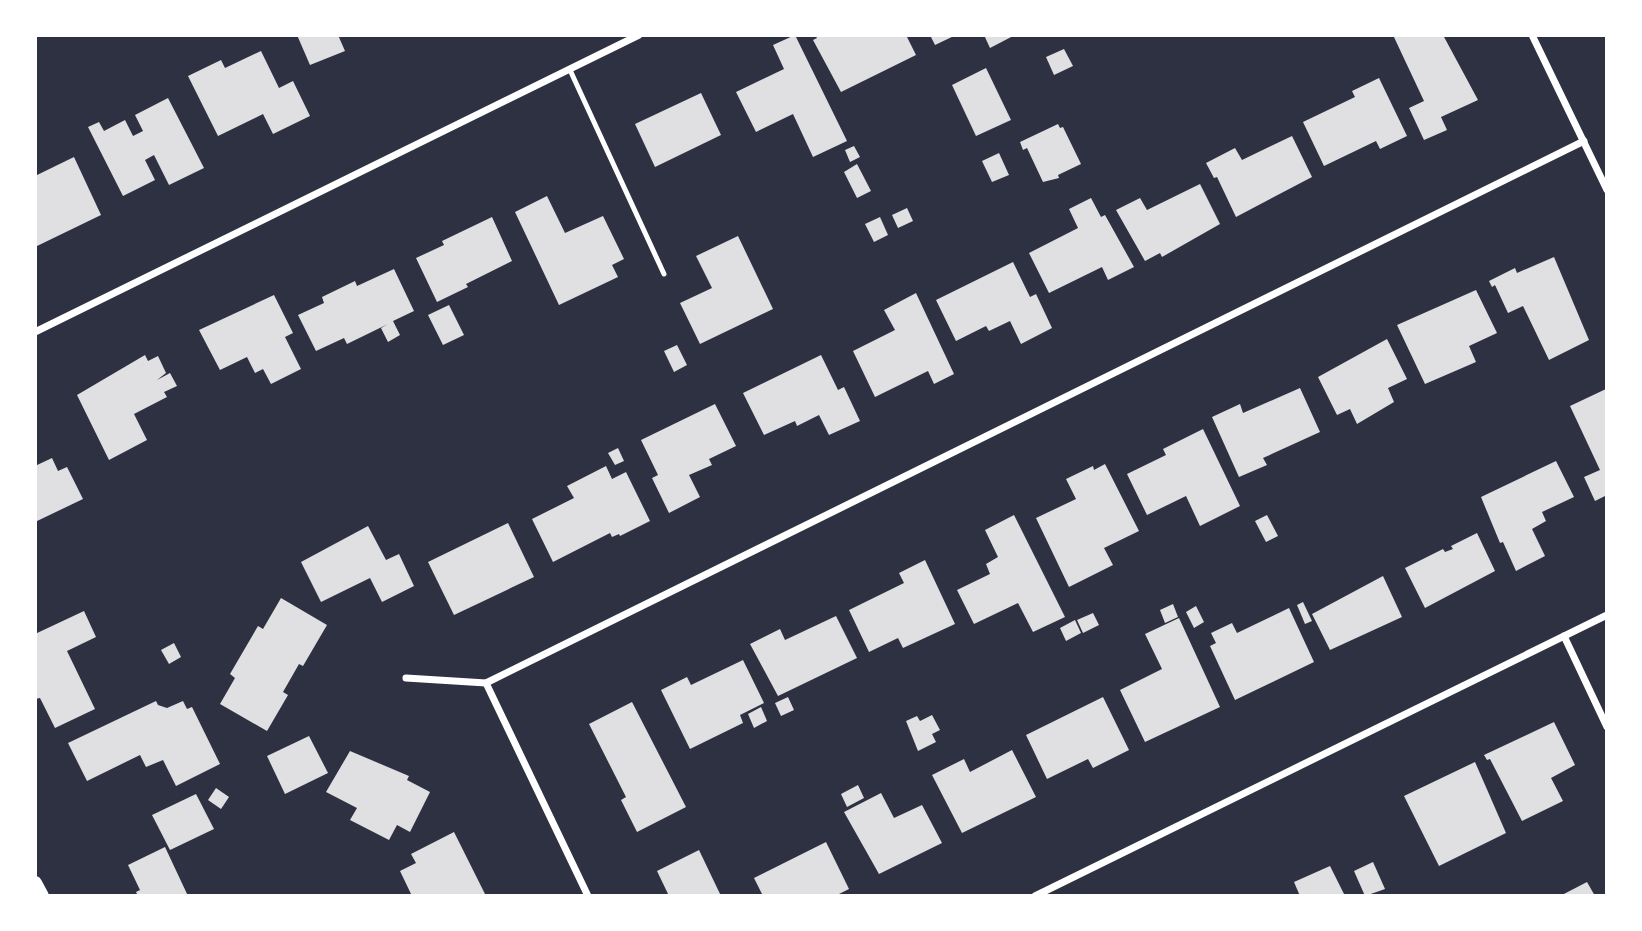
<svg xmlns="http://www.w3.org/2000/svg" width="1642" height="931" font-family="Raleway,sans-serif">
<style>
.building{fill:#e0e0e3}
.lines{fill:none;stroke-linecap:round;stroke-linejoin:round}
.service{stroke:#fff;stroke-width:5}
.minor{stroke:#fff;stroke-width:7}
.secondary{stroke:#fff;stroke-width:14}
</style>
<rect width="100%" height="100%" fill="#2d3142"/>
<g class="building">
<path d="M297,35H338L345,51L310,65Z"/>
<path d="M795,35L847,141L813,157L793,114L756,132L736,92L784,69L773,45Z"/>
<path d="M815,35H906L916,55L841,92L813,40L817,38Z"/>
<path d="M930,35H956L935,45Z"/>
<path d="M984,35H1015L990,48Z"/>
<path d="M1393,35H1443L1478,100L1441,117L1447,130L1424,140L1409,108L1424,101Z"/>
<path d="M1064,49L1073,66L1054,75L1046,57Z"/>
<path d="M261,51L279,88L293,81L310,116L273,134L263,114L218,136L188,76L221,60L225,68Z"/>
<path d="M986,68L1011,120L976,136L952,85Z"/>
<path d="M1379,78L1407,136L1380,149L1376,141L1324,166L1303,122L1355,97L1352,91Z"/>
<path d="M701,93L721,135L655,167L635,124Z"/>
<path d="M168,98L204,168L169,185L154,155L145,160L155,180L123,196L88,127L99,122L104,131L125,120L133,136L143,131L135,115Z"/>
<path d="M1058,124L1060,128L1063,127L1081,164L1058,175L1059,178L1043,182L1027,148L1023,150L1020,142Z"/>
<path d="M1292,136L1312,177L1236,217L1217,177L1214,178L1206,163L1235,148L1242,160Z"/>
<path d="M854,146L860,157L850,162L845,150Z"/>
<path d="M999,153L1009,175L992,182L982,161Z"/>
<path d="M74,157L101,215L35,247V176Z"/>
<path d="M857,164L871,191L857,198L844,172Z"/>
<path d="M1200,184L1220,224L1162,257L1160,253L1145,261L1116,210L1140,198L1147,210Z"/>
<path d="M547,196L565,233L603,216L624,259L612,265L618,277L559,305L515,212Z"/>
<path d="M1091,198L1101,217L1105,215L1134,267L1108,280L1102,267L1049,293L1029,253L1078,228L1069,209Z"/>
<path d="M907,208L913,221L898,228L892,215Z"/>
<path d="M492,217L512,261L466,284L468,287L437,302L416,258L444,245L442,241Z"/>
<path d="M880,217L888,235L874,242L865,224Z"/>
<path d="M738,236L773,309L700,344L680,303L712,288L696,256Z"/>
<path d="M1554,257L1589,340L1549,360L1523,306L1508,313L1495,285L1492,287L1489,281L1515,268L1517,273Z"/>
<path d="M1013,262L1030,297L1036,294L1052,328L1021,344L1010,321L989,331L986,326L956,341L936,300Z"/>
<path d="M394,269L414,311L393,321L400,335L388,342L381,328L388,324L347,344L344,338L316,351L298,315L324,303L322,297L355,281L357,286Z"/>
<path d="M1476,290L1497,333L1469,346L1476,362L1425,384L1397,325Z"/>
<path d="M916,293L954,374L934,384L928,371L875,397L853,351L895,330L884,310Z"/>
<path d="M274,295L293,333L285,337L301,369L271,384L263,369L255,373L247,357L220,370L199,330Z"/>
<path d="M449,305L464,335L443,345L428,315Z"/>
<path d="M1387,339L1407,379L1388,388L1394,402L1357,424L1350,409L1337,415L1318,377Z"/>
<path d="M677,345L687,365L674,372L664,351Z"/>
<path d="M145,355L148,361L158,356L166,373L157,380L170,373L177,386L164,392L167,397L134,414L147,440L109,460L77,395Z"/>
<path d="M821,355L838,390L844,387L860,421L829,435L819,415L797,426L795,421L764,435L743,393Z"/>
<path d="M1300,388L1320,432L1263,458L1267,465L1239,477L1212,417L1240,404L1243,413Z"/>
<path d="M1606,389L1607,495L1595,501L1584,477L1600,470L1570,406Z"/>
<path d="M715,404L736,446L709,459L712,465L689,475L700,497L669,513L652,478L658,475L641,440Z"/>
<path d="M1203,429L1240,506L1200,526L1186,496L1147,515L1127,474L1166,455L1163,449Z"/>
<path d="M618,448L624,461L615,465L608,453Z"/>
<path d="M52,458L58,471L67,467L83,499L35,522V466Z"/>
<path d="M1556,461L1574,497L1542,512L1546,521L1532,529L1545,556L1516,571L1503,542L1500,543L1481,497Z"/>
<path d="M1105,464L1139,531L1104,548L1113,565L1069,587L1036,518L1076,499L1066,479L1093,466L1094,470Z"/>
<path d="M606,466L612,479L626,472L650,521L620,536L619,534L612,537L610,533L553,562L532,519L574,498L567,486Z"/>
<path d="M1014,515L1065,617L1033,632L1018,603L974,624L957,590L990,574L986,564L998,557L985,530Z"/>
<path d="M1267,515L1278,536L1266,542L1255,521Z"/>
<path d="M508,523L534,577L454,615L428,562Z"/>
<path d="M368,526L386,560L399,554L414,586L382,602L370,578L321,602L301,562Z"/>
<path d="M1477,533L1495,571L1425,608L1405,568L1443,549L1445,552L1453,549L1451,546Z"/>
<path d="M925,560L955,624L903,648L898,638L869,652L849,610L904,583L899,573Z"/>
<path d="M1383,576L1402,617L1330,650L1312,614Z"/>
<path d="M281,598L327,625L303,666L299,664L283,692L288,695L267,731L220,704L235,678L230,674L258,626L263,629Z"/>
<path d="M1303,602L1312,621L1305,624L1297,605Z"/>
<path d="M1173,604L1178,617L1165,623L1160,610Z"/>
<path d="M1196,606L1204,622L1194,628L1186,612Z"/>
<path d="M1289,608L1314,662L1235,700L1210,646L1216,643L1211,633L1232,623L1237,633Z"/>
<path d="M84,611L96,637L67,651L95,709L55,728L40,698L35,699V634Z"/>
<path d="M1093,613L1099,625L1083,633L1077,620Z"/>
<path d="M836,616L857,658L778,696L750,644L780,629L785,640Z"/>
<path d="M1179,618L1220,707L1145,742L1120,690L1162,669L1145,634Z"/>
<path d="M1075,620L1081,633L1066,641L1060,628Z"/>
<path d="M174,643L181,657L169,664L161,650Z"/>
<path d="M743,660L764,703L740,715L743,723L690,749L661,690L687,677L691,685Z"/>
<path d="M788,697L794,710L781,716L775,703Z"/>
<path d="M1103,697L1129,750L1093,768L1088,759L1047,779L1026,735Z"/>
<path d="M156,701L158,705L167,708L183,701L187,709L192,707L220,764L176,786L163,760L146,767L140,755L87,781L68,743Z"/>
<path d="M632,702L686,807L637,832L621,800L626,797L589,724Z"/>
<path d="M761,707L767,721L754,728L748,714Z"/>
<path d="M932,715L940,730L932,734L936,742L918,751L906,721L917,716L920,721Z"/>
<path d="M1554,722L1575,765L1551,778L1563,801L1522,821L1490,759L1487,760L1484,755Z"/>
<path d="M309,736L328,773L285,794L267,756Z"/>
<path d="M1012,750L1036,797L962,833L932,775L964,759L970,772Z"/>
<path d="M350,751L409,776L407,780L430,792L410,832L397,825L389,840L350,820L357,808L326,792Z"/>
<path d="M1475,762L1506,833L1439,866L1404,796Z"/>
<path d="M858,785L864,798L847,807L841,794Z"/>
<path d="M216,788L229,797L221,809L208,800Z"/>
<path d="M881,793L894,818L922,805L942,843L879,874L844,812Z"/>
<path d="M196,794L214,829L170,850L152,815Z"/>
<path d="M454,832L486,896H412L400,871L416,863L411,854Z"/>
<path d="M826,842L849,889L835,896H763L754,878Z"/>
<path d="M165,847L188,896H138L136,892L140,890L128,865Z"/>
<path d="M699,850L721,896H669L657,871Z"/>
<path d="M1373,862L1385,889L1365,896L1354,871Z"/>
<path d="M1330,866L1345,896H1300L1294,882Z"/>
<path d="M1587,882L1595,896H1560Z"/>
</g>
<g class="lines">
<path class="service" d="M570,70L664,274"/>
<g class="minor">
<path d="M1532,35L1607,190"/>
<path d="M35,332L639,35"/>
<path d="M1564,636L1607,727"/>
<path d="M406,678L486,683L1584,141"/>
<path d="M486,683L588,896"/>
<path d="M1035,896L1607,615"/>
</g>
<path class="secondary" d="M35,883L42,896"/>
</g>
<rect width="1642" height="931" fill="none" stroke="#ffffff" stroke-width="74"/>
</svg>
